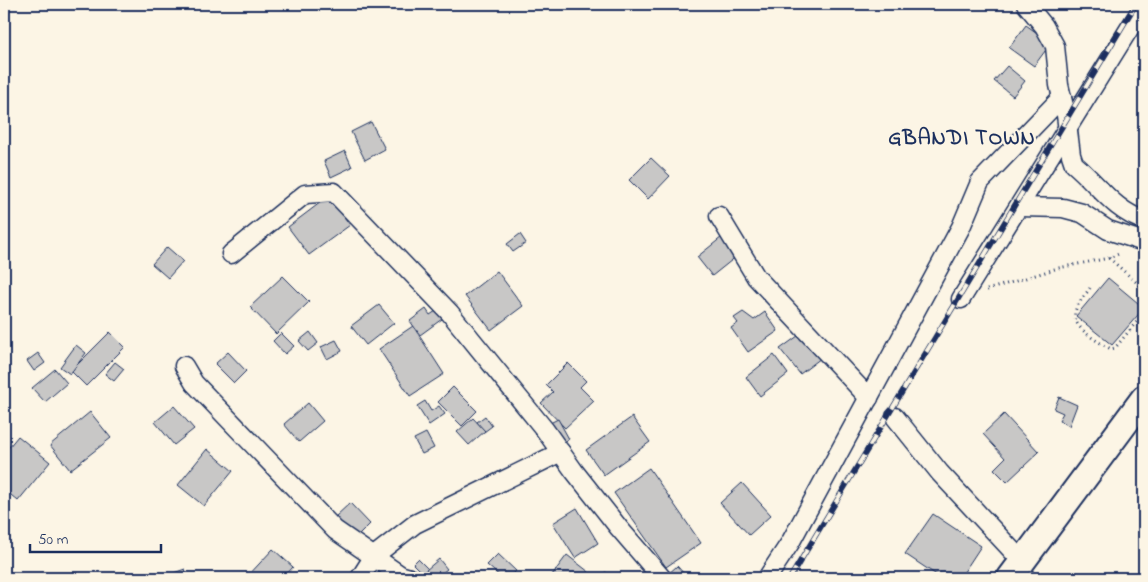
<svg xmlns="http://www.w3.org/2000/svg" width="1148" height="582" font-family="'Indie Flower',sans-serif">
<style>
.building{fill:#c8c7c6;stroke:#1b2f5e}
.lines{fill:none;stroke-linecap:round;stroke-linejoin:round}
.minor-casing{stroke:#1b2f5e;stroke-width:21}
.secondary-casing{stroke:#1b2f5e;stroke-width:29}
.path{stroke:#1b2f5e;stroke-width:3;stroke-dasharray:1 4;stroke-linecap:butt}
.minor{stroke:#fcf5e5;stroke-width:18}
.secondary{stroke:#fcf5e5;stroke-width:25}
.rail-casing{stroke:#1b2f5e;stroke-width:5.5}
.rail{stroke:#fcf5e5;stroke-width:4;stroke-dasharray:11;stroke-linecap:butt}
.labels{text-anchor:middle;stroke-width:4.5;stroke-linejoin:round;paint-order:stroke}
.district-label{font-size:21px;font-weight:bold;letter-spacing:1px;fill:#1b2f5e;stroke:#fcf5e5}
</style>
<rect width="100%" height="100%" fill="#fcf5e5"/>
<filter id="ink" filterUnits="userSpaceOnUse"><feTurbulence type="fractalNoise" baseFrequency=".02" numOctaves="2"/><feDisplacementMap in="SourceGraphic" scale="10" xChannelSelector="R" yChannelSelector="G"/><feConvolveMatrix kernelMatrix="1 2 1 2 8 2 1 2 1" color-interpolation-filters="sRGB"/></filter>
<g filter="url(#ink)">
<g class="building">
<path d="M1026,25L1051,43L1034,66L1009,48Z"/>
<path d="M1007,66L1025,81L1013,96L994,81Z"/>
<path d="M371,122L385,149L365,160L351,132Z"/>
<path d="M345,151L352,167L331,177L324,161Z"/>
<path d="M651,158L670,176L648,199L629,180Z"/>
<path d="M329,196L350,225L309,255L288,227Z"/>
<path d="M520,234L526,243L513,252L507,244Z"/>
<path d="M722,237L737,256L712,276L697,257Z"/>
<path d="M167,247L183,261L168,278L152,264Z"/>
<path d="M497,271L523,306L491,330L465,296Z"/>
<path d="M283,276L309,302L276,334L250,307Z"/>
<path d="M1108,278L1144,308L1112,345L1076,316Z"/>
<path d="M379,305L394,323L366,345L351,326Z"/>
<path d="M426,309L430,315L436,311L442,319L420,335L410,321Z"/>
<path d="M743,312L754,320L765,312L778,331L748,352L731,328L738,323L734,318Z"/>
<path d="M413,326L444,374L410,396L379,349Z"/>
<path d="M110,332L125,347L86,386L71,371Z"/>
<path d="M310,332L318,343L308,351L299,341Z"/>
<path d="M281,333L294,346L285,354L273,341Z"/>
<path d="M802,333L821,358L800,374L780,349Z"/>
<path d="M336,340L342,351L327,359L321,347Z"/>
<path d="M76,345L86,353L70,374L60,367Z"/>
<path d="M228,352L246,371L234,383L215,364Z"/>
<path d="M38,353L45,363L34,371L27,361Z"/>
<path d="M774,355L788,374L760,396L746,377Z"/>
<path d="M115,362L124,369L114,381L105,374Z"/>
<path d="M568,363L586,381L580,387L594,401L565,428L541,403L553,392L546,385Z"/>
<path d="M55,369L67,383L45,402L32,388Z"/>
<path d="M453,387L477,411L462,426L438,402Z"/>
<path d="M1059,397L1077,405L1069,426L1059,420L1063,413L1054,409Z"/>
<path d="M425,401L431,411L439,406L445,414L429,425L417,406Z"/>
<path d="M308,403L323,421L299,442L284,424Z"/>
<path d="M174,406L194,429L174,445L155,422Z"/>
<path d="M90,412L111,438L70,470L50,445Z"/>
<path d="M1004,414L1039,452L1007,482L994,469L1005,458L983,434Z"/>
<path d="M485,416L492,426L484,432L477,422Z"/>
<path d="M632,417L650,442L604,475L586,450Z"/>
<path d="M473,418L485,431L469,445L457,432Z"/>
<path d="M558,419L569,439L553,448L542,427Z"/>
<path d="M426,433L434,448L422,454L414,439Z"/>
<path d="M18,436L50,462L18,501L4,489V453Z"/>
<path d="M207,449L233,471L204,506L178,485Z"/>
<path d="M649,468L701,543L666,567L614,493Z"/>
<path d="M742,483L771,515L749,535L720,503Z"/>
<path d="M350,503L370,524L356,538L335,517Z"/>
<path d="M577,508L598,543L575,558L553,523Z"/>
<path d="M933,514L981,546L960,578H941L905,554Z"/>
<path d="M273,549L293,567L283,578H246Z"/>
<path d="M498,554L516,571L509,578H502L487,565Z"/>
<path d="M567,555L589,572L584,578H556L552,575Z"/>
<path d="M418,559L428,569L423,574L413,564Z"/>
<path d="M439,559L447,569L436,578H422L419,576Z"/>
<path d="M677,566L687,577L686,578H670L667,575Z"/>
<path d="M185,569L188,578H163L162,577Z"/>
<path d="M606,572L609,578H595Z"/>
</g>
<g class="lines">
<g class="minor-casing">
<g id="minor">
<path d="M1026,4L1044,26L1055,46L1059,85L1066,115L1071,155L1074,164C1097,183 1115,212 1144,220"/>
<path d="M1019,207L1063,208L1082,213L1108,230L1144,242"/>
<path d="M719,216L756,277L869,398"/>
<path d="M231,254L305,194L334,192L450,313L545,430L574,471L619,528L662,578"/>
<path d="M961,299L1144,5"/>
<path d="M184,366L194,383L335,530L400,575L410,578"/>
<path d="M895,417L940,473L1022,561"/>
<path d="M360,578L374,556L415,524L561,452"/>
<path d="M767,578L790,543L961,227L980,182L1062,97"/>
</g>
</g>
<g class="secondary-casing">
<path id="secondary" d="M1010,578L1144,398"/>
</g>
<g class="path">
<path d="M1109,258L1144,289"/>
<path d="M1090,288C1085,296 1073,307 1075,317C1076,330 1100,343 1111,349L1115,348L1144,313"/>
<path d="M987,290L1058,268L1109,258L1121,253"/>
</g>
<use href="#minor" class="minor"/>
<use href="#secondary" class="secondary"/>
<g class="rail-casing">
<path id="rail" d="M790,578L1136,4"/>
</g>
<use href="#rail" class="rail"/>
</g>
</g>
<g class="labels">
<g class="district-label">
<text x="962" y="144">GBANDI TOWN</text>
</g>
</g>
<rect width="1148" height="582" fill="none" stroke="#fcf5e5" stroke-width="20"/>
<rect x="10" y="10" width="1128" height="562" fill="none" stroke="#1b2f5e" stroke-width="2" filter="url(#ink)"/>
<path d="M30 544v8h131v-8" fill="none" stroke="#1b2f5e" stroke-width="2.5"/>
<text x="38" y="544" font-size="15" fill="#1b2f5e" stroke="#fcf5e5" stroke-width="4" paint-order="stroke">50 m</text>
</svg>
